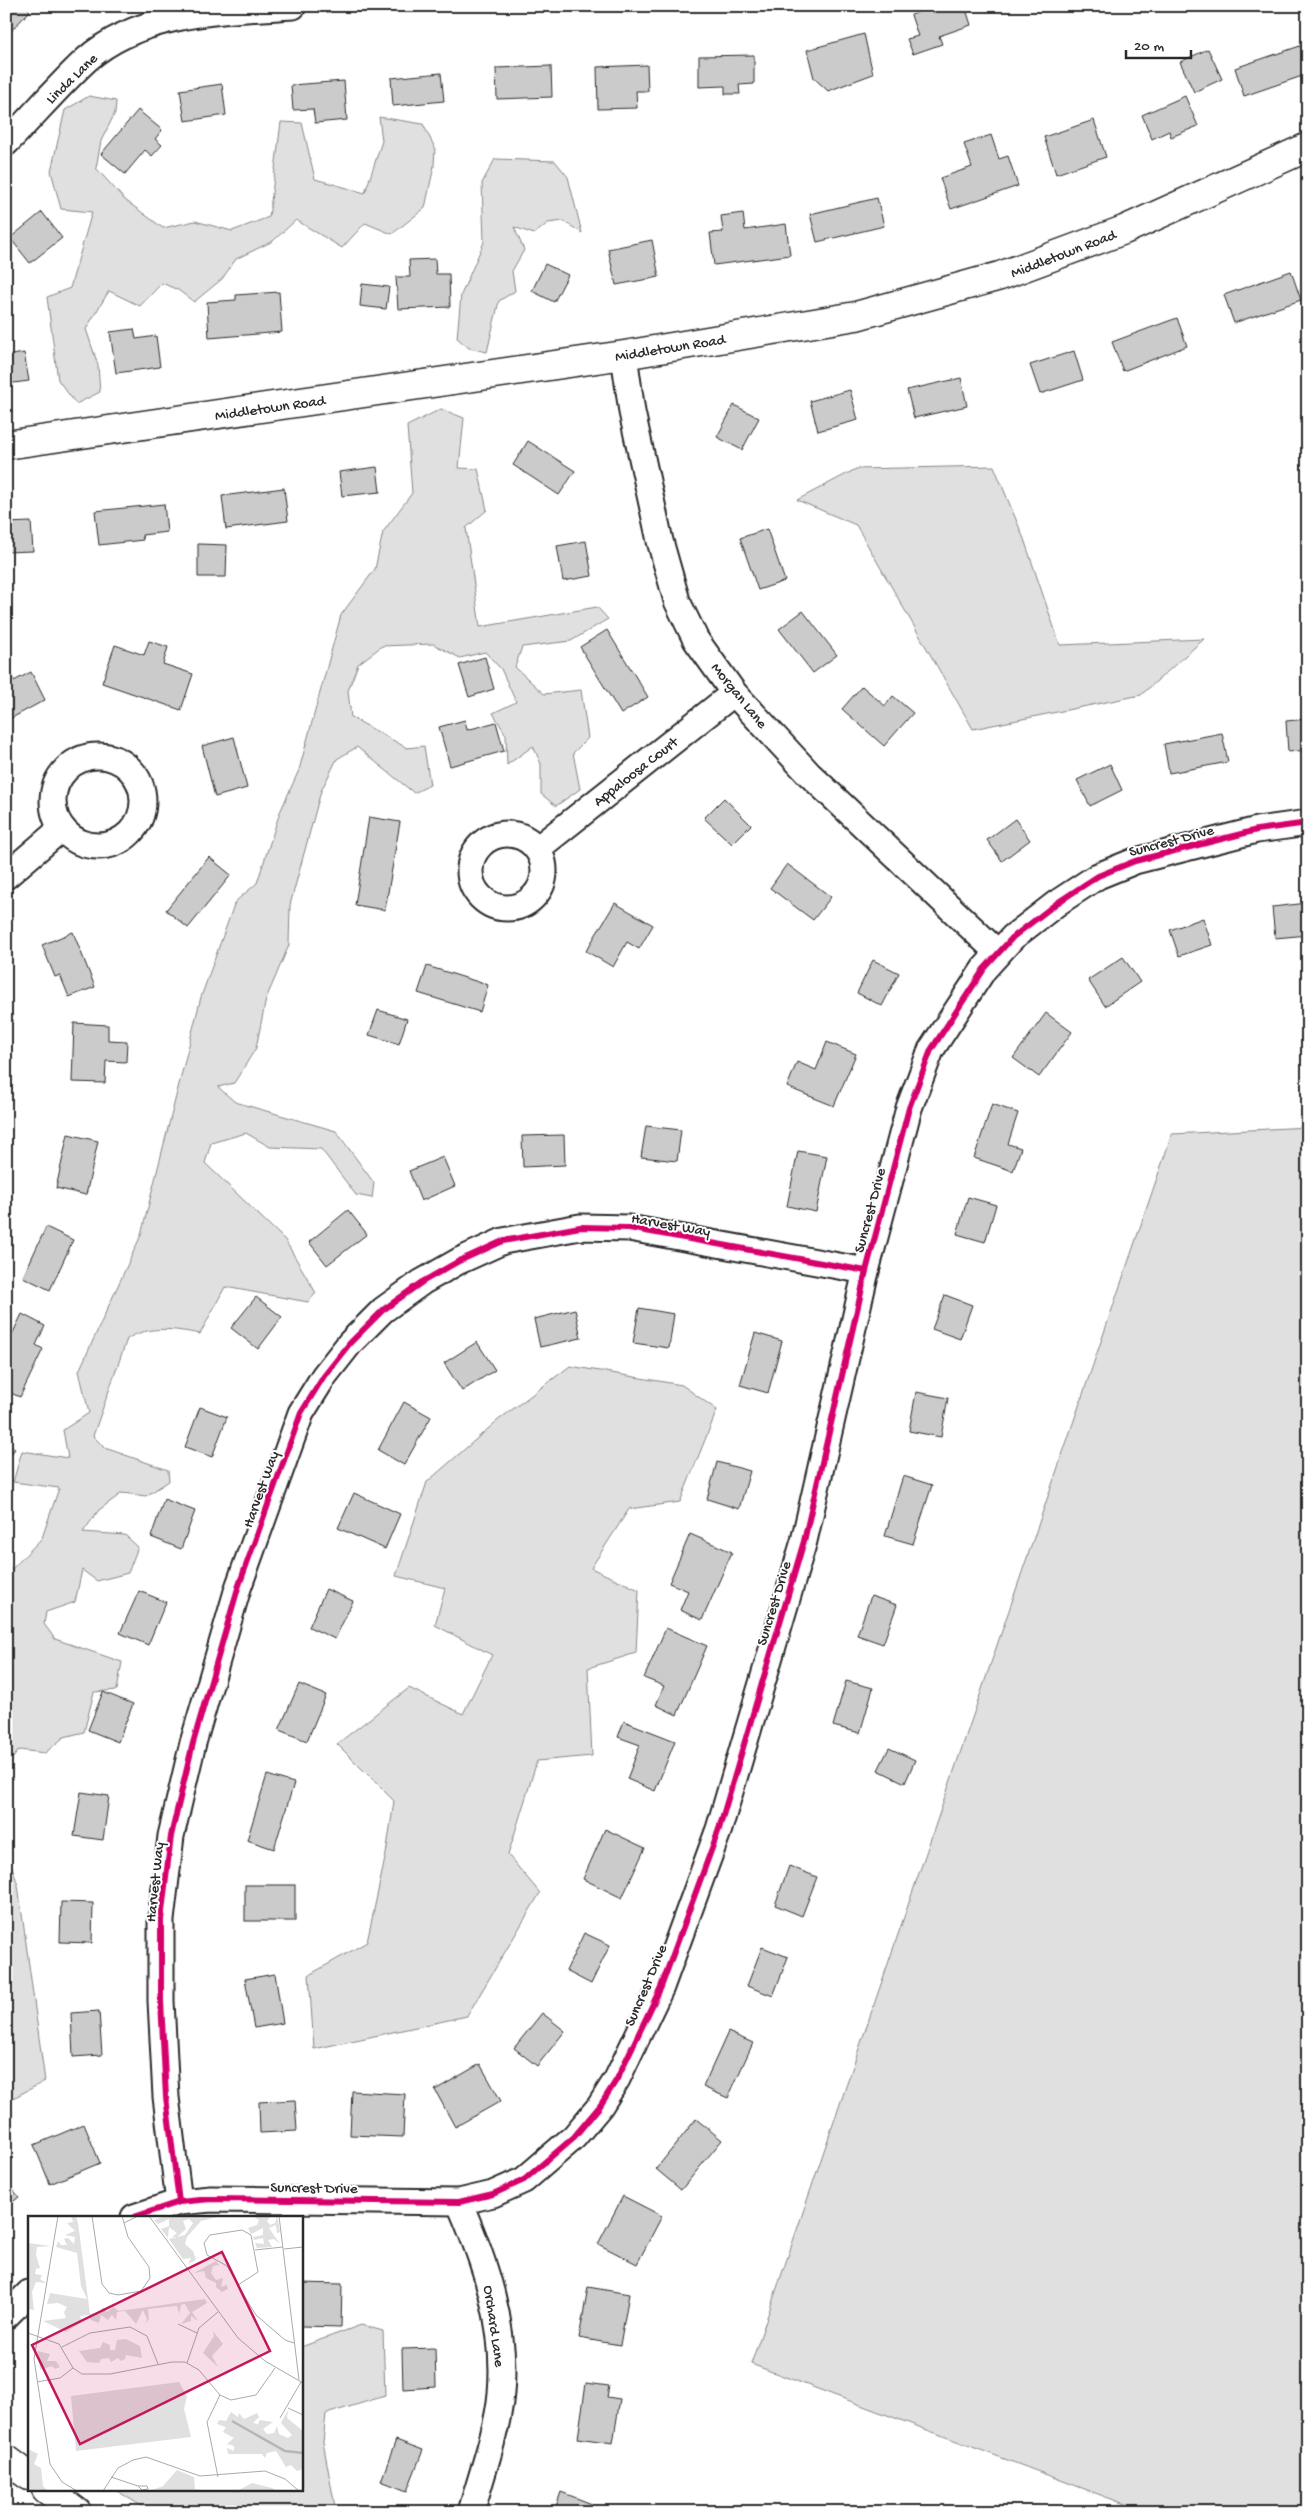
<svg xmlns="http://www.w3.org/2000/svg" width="1314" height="2518" font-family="'Gochi Hand',sans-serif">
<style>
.green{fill:#e0e0e0;stroke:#868686}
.building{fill:#cbcbcb;stroke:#2b2b2b}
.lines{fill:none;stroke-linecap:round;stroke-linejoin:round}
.street-casing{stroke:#2b2b2b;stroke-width:29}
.secondary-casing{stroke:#2b2b2b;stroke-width:31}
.street{stroke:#fff;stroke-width:25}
.secondary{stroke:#fff;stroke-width:28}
.cycleway-casing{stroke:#fff;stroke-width:9}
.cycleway{stroke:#d6006c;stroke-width:6}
.labels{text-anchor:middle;stroke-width:4;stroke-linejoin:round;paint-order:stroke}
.street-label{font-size:15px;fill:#2b2b2b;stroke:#fff}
.inset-river{fill:none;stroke:#b6b6b6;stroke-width:2.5}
.inset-road{fill:none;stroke:#aaa;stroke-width:1}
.view{fill:#c2185b;fill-opacity:0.15;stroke:#c2185b;stroke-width:2.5}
.inset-edge{fill:none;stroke:#2b2b2b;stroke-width:2.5}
</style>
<rect width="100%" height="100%" fill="#fff"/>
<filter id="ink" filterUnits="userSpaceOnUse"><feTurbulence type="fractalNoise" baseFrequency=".02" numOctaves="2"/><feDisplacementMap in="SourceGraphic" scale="10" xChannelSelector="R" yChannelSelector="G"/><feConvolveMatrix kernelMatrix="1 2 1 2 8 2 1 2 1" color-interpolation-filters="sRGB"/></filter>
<g filter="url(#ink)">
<g class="green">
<path d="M89,96L116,101L115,113L101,141L96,168L125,200L163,228L195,221L232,231L269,217L281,122L302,123L315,179L365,193L382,141L379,117L423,124L435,148L434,166L425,208L392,234L365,223L342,248L296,220L273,241L236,259L222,279L194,302L178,290L162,283L140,306L109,291L86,329L98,365L100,392L76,404L58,380L47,297L70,288L92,212L61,209L51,171L65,110Z"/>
<path d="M495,159L555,161L568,177L582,233L563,221L548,223L534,234L514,227L524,250L512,271L515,291L499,301L487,352L469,348L457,338L461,295L484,242L482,183Z"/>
<path d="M441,409L464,418L459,468L478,469L487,510L466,528L480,627L597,607L608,619L571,641L522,647L515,667L544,694L581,690L588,738L573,753L580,789L556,806L541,794V764L533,746L507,765L506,735L493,713L516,702L501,669L485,652L460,658L433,644L382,646L358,664L348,691L351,717L407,748L424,746L430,785L414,793L357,747L337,759L321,791L290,905L289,945L266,999L256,1048L234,1083L218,1087L235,1102L336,1131L374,1183L372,1198L356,1195L321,1149L270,1147L246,1133L211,1143L205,1163L285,1240L316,1293L308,1302L225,1287L200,1334C175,1329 149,1325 127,1339L93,1436L105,1448L168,1470L169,1481L146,1496L122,1493L99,1510L83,1532L125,1535L138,1547L128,1573L97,1581L82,1570L75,1602L46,1612L44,1624L55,1639L122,1662L117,1690L94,1692L84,1732L64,1737L45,1753L19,1750L13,1758L6,1756V1620L9,1611L6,1610V1567L12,1569L42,1538L59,1488L13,1482L22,1451L68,1458L63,1430L89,1413L79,1371L141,1235L201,997L235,902L257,883L280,812L299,770L341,615L375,569L383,532L412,493L407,426Z"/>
<path d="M994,466L1024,539L1060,645L1204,639L1141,695L973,729L856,525L797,500L856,469Z"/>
<path d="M1308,1127V2512H1146L751,2364L1172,1134Z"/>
<path d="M570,1366L682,1385L717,1410L680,1502L629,1509L591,1568L639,1590L636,1653L588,1668L592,1756L537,1761L508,1855L540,1893L467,2016L314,2049L309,1975L367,1942L386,1854L394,1801L337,1744L409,1688L463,1714L492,1655L435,1625L445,1588L396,1576L427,1482L497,1421Z"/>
<path d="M6,1863L11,1864L18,1885L45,2081L6,2102Z"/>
<path d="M361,2325L383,2331L385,2396L326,2414L323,2442L335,2507L333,2512H151L114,2489H301V2347Z"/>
</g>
<g class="building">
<path d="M6,6H25L30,11L6,36Z"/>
<path d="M936,6H965L971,25L939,36L942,44L913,54L907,39L918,36L911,15Z"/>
<path d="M864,34L873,74L828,91L814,78L807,50Z"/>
<path d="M1303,45L1308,59V74L1244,96L1235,68Z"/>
<path d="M1208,49L1222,79L1194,92L1180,62Z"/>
<path d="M754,55V84L739,85L740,94H725V86L699,87V56Z"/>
<path d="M647,65L648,91H636L637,108L598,109L597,67Z"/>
<path d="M551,66L552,97L497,99L496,68Z"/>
<path d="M441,73L444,101L393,106L391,78Z"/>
<path d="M344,81L347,120L315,123L313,109L293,110L291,85Z"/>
<path d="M222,84L226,115L185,121L180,90Z"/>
<path d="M1185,96L1198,126L1171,137L1169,131L1152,139L1142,115Z"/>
<path d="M138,110L162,130L155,139L162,145L152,156L145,150L125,174L101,154Z"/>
<path d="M1094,120L1106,157L1056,174L1044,137Z"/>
<path d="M991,135L999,159L1008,156L1018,186L951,209L940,178L972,167L964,144Z"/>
<path d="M877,198L884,226L817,242L810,214Z"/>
<path d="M42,212L62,238L30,263L10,238Z"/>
<path d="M743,213L745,230L786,224L790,255L714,265L710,233L723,232L721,216Z"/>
<path d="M652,240L659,277L616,285L608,249Z"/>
<path d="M435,259L436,274H449L450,307L398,309L396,277H410L409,260Z"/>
<path d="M545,264L568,275L554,302L532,291Z"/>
<path d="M1291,271L1301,300L1234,323L1224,295Z"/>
<path d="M362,284L389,287L386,309L360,306Z"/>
<path d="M279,292L282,332L209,338L207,302L236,300V295Z"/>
<path d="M1177,318L1187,346L1123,371L1112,342Z"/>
<path d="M134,329L136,339L156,336L160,367L116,373L110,332Z"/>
<path d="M1074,351L1083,380L1040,394L1030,365Z"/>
<path d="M24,353L29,381L6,384V356Z"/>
<path d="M961,378L967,406L914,418L907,390Z"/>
<path d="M850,390L858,420L818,431L810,401Z"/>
<path d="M734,405L759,418L742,450L717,437Z"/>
<path d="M528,441L575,471L559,495L513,465Z"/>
<path d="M377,467L380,492L342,496L339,472Z"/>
<path d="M284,488L288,521L226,529L222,496Z"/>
<path d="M164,504L167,532L142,535L143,540L99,545L95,511Z"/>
<path d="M31,522L33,551L6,552V523Z"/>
<path d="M767,529L785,581L758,590L740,538Z"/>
<path d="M586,541L592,576L563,581L557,546Z"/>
<path d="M198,544L227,545L226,577H198Z"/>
<path d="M803,611L837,655L813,673L779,629Z"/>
<path d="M607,630L648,697L621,714L580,647Z"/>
<path d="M149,641L168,647L163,664L193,674L181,710L102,683L115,645L144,655Z"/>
<path d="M485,657L494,689L469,697L459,665Z"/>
<path d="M31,672L45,700L6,721V675L10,673L14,681Z"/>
<path d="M862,686L885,706L893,696L913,713L884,746L842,709Z"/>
<path d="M1308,719V750L1288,752L1286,721Z"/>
<path d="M465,720L467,730L496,722L504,751L450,766L439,727Z"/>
<path d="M1222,733L1228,762L1169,773L1164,744Z"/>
<path d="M234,737L247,788L215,797L202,746Z"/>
<path d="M1110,764L1122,790L1090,806L1077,780Z"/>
<path d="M724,798L751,825L732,844L704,818Z"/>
<path d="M369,817L400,822L385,910L355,905Z"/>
<path d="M1015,819L1030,840L1002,861L987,840Z"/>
<path d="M209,857L231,875L188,928L166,910Z"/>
<path d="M787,864L831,897L813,920L770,888Z"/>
<path d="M615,903L653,925L639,949L627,942L613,967L586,951Z"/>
<path d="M1308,903V935L1275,938L1272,907Z"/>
<path d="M1203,918L1212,945L1179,956L1170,930Z"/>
<path d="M73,932L95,987L69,997L60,975L55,977L42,945Z"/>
<path d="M1123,957L1140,982L1105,1006L1088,980Z"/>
<path d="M873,960L899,973L882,1006L857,993Z"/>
<path d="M427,966L488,985L480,1012L418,993Z"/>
<path d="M378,1010L407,1019L399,1044L369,1035Z"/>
<path d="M1046,1013L1072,1032L1039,1077L1013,1058Z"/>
<path d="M74,1023L108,1025V1040L127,1041L126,1062L106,1061L105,1083L72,1082Z"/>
<path d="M827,1042L856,1054L834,1106L787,1087L797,1062L816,1070Z"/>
<path d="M992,1104L1018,1113L1008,1144L1021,1148L1013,1171L974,1158Z"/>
<path d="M646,1126L681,1130L677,1161L641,1157Z"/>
<path d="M68,1134L98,1141L86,1195L56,1188Z"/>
<path d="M564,1135L565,1165L523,1167L522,1136Z"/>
<path d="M798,1151L827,1156L816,1212L787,1206Z"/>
<path d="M443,1157L455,1186L421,1201L409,1171Z"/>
<path d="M968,1197L996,1205L985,1242L957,1234Z"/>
<path d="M348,1210L367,1234L327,1265L309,1242Z"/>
<path d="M46,1227L73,1240L50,1290L23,1277Z"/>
<path d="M945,1295L972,1305L960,1339L932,1329Z"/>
<path d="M256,1297L282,1317L258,1349L231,1328Z"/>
<path d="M639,1308L674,1314L669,1348L633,1343Z"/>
<path d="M575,1309L581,1338L540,1347L534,1319Z"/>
<path d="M22,1314L45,1326L36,1345L43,1349L20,1397L6,1391V1347Z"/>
<path d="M755,1333L782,1341L768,1393L740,1385Z"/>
<path d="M477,1342L495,1370L462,1391L444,1363Z"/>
<path d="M916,1392L948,1398L941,1437L909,1431Z"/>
<path d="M404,1402L431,1417L404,1465L378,1450Z"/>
<path d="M200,1407L227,1417L212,1457L185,1447Z"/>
<path d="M6,1442L15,1449L6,1460Z"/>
<path d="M717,1462L750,1471L739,1509L707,1499Z"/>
<path d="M903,1476L932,1485L913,1544L885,1536Z"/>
<path d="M354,1493L400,1514L385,1549L338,1528Z"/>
<path d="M164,1499L195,1511L181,1549L151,1537Z"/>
<path d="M690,1534L732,1552L702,1620L680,1610L688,1591L669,1583Z"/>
<path d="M326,1589L353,1601L335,1639L309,1627Z"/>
<path d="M139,1591L166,1602L148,1645L120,1633Z"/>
<path d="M871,1596L897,1605L883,1644L857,1635Z"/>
<path d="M666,1628L707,1646L677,1715L656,1705L664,1686L644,1678Z"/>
<path d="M846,1681L873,1688L860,1733L833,1726Z"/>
<path d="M299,1684L326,1695L307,1741L279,1730Z"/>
<path d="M103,1692L133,1704L118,1742L88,1730Z"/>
<path d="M624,1721L675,1741L655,1791L627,1779L640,1745L618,1737Z"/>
<path d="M889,1748L915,1760L905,1783L878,1770Z"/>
<path d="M267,1775L294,1783L274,1849L247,1840Z"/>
<path d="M81,1792L109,1796L103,1840L74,1836Z"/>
<path d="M605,1829L645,1848L622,1898L583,1879Z"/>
<path d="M789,1866L817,1877L802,1916L775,1905Z"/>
<rect x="245" y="1885" width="50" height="36"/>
<path d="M61,1902L93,1903L92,1943L60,1942Z"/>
<path d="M584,1933L610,1945L591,1984L566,1971Z"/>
<path d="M762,1947L788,1957L773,1996L747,1986Z"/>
<path d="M275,1974L283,2023L254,2028L245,1979Z"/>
<path d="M99,2011L102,2055L73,2057L71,2013Z"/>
<path d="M542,2013L565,2031L537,2066L514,2048Z"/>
<path d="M728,2032L753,2043L728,2098L703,2087Z"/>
<path d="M480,2064L501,2101L455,2127L435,2090Z"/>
<path d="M352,2091L405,2094L403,2137L350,2135Z"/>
<path d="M295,2100L297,2131L260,2133L259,2102Z"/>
<path d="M696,2119L722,2140L681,2190L656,2169Z"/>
<path d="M84,2124L100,2163L50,2184L34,2145Z"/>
<path d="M6,2181L19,2197L6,2207Z"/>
<path d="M623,2196L662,2216L637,2264L598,2244Z"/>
<path d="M301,2283L342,2284L341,2327L301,2326Z"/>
<path d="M588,2287L629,2294L620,2345L579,2338Z"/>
<path d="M435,2348L436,2387L403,2389L402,2349Z"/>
<path d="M586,2383L609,2386L607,2397L620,2399L613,2443L578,2438Z"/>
<path d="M396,2440L423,2450L407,2491L381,2481Z"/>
<path d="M561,2492L592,2504L589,2512H554Z"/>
</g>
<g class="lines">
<g class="street-casing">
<g id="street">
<path d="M6,143C33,116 58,86 86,60C141,11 223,11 293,6"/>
<path d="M624,355L632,412L660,541L677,601L696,640L734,693L809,774L998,953"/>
<circle cx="98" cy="801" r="45"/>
<circle cx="507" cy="871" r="37"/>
<path d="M537,849L734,693"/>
<path d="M6,876L62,828"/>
<path d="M179,2202L166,2097L161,2001V1920L171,1836L193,1743L238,1588L301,1413L324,1376L350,1343L383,1310L422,1282L459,1261L503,1241L580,1227L629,1228L866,1271"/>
<path d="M459,2202C485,2262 507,2326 501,2393C498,2429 481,2477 471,2512"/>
<path d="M134,2217L179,2202L211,2199L459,2202L493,2194L524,2180L574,2137L600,2106L617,2079L661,1987L719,1829L804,1541L866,1271L909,1108L931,1050L984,969L1013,937L1057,903L1098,876L1135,861L1257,830L1308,823"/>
<path d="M6,2316L29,2293"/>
</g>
</g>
<g class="secondary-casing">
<g id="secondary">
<path d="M6,445L624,355L856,316L1000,276L1124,230L1308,147"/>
<path d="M6,2459L29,2476"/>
<path d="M46,2489L77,2512"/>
</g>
</g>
<use href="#street" class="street"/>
<use href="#secondary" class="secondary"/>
<g class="cycleway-casing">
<g id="cycleway">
<path d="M179,2202L166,2097L161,2001V1920L171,1836L193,1743L238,1588L301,1413L324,1376L350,1343L383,1310L422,1282L459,1261L503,1241L580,1227L629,1228L866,1271"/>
<path d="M134,2217L179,2202L211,2199L459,2202L493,2194L524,2180L574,2137L600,2106L617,2079L661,1987L719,1829L804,1541L866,1271L909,1108L931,1050L984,969L1013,937L1057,903L1098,876L1135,861L1257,830L1308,823"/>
</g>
</g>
<use href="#cycleway" class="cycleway"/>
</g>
</g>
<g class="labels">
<g class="street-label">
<text transform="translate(71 78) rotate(-44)" y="5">Linda Lane</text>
<text transform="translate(1063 253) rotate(-21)" y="5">Middletown Road</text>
<text transform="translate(670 347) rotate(-9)" y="5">Middletown Road</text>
<text transform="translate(270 407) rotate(-8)" y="5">Middletown Road</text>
<text transform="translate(740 695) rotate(51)" y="5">Morgan Lane</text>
<text transform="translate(635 771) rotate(-38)" y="5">Appaloosa Court</text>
<text transform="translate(1171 840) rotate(-15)" y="5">Suncrest Drive</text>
<text transform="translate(869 1210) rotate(-75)" y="5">Suncrest Drive</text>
<text transform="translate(671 1224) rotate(10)" y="5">Harvest Way</text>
<text transform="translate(260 1489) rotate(-70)" y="5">Harvest Way</text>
<text transform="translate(773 1603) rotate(-73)" y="5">Suncrest Drive</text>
<text transform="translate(154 1882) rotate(-84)" y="5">Harvest Way</text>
<text transform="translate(645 1985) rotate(-67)" y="5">Suncrest Drive</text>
<text transform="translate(314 2187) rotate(1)" y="5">Suncrest Drive</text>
<text transform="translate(495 2326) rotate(82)" y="5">Orchard Lane</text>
</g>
</g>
<g transform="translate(28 2216)">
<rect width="275" height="275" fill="#fff"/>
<path d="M43,0H48L50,7L62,98L72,96L75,91L79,96L85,91L91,95L177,83L179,87L164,96L170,105L163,100V105L153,108L162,97L157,88L153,89L151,98L149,90L120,93L121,103L117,108L119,103L115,94L108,108L97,95L89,96L88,104L84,99L80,104L73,99L71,107L63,104L61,99L52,100L54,106L38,116L15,105L38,102L36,96L39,91L30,87L19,88L22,77L59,83L53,70L49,37L28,31L30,25L33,29H39L36,23L40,22L46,28L47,21L37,19L47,15L39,7L45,6ZM138,0H193L173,5L159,21L157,28L165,35L168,44L160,48L163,42L155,43L141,23L157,19L165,7L161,3L155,5L158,13L149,21H144L149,17L141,11L140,22L133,13L141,10V3L130,8L126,4ZM225,0L242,1L239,5L242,9L247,7L249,0L252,16L249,17L248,9L241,12L252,28L246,23L240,24L244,31L229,32L227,27L236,28L235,22L226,24L225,21L235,19V12L223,18L220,12L229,9L231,4ZM0,27L23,30L9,31L8,39L12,52L8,53L7,58L14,59L12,63L18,67L8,66L4,76L6,94L0,93ZM188,45L191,49L185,50L183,57L188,64L195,62L193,71L199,69L200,73L194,76L188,71V67L178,62L176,55L166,57ZM185,115L195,128L184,140L190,151L175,137L186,120ZM98,123L112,130L114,142L98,139L97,143L93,145L90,142L83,146L81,142L73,143L71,147L59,146L51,135L72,132L75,126L82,129V134H87L89,124ZM10,135L22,138L19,145H28L32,151L27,153L24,150L12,154ZM151,166L159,180L156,193L163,221L48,235L43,180ZM260,194L259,202L275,215V253L269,255L263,249L258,251L248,235L239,237L237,242L234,238H200L199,232L206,235V230L199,228L206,222L195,216L198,211L189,208L191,204L198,205L203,196L210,201L211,197L216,203L229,197L231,201L225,207L230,208L232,204L245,206L235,213L239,218L246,217L249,210L251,218L260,222L264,219L253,207ZM0,233L10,238L6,248L13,252L15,270L20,275H0ZM149,254L166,261L167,273L180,275H122L135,270ZM224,267L244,272L249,275H209Z" fill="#e0e0e0"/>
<path class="inset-river" d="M204,205L257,235L275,237"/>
<path class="inset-road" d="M30,0L6,143L22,248L34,266L49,275M64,0L74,68L81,77L90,79L113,75L122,62L121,51L100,21L94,0M121,0L210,122L237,145L275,167M251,0L271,164M96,7L110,0M256,33L275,31M227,34L255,31M210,69L230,56L223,19L214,14L182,19L176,27L179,39L199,50L223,91L228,99L257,124L266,127M150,108L169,117M0,117L31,128L45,152L54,158H82L144,146H157L171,154L192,179L203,184L228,179L247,152M34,131L62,117L102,111L119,120L130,148M159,147L171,112L190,96M9,166L32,162L45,152M260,192L275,199M252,202L273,166M83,261L110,270M190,261L179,206L192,179M110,270H119L120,273L114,274ZM75,275L90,252L105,244L118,241L172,260L237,255L257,263L271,275"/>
<path class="view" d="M194,36L242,135L52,228L4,129Z"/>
<rect width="275" height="275" class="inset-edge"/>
</g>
<rect width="1314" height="2518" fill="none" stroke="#fff" stroke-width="25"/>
<rect x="12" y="12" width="1289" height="2493" fill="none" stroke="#2b2b2b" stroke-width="2" filter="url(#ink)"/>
<path d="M1126 50v8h65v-8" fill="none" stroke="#2b2b2b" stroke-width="2.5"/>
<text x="1134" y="50" font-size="15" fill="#2b2b2b" stroke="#ffffff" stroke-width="4" paint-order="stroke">20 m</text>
</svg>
